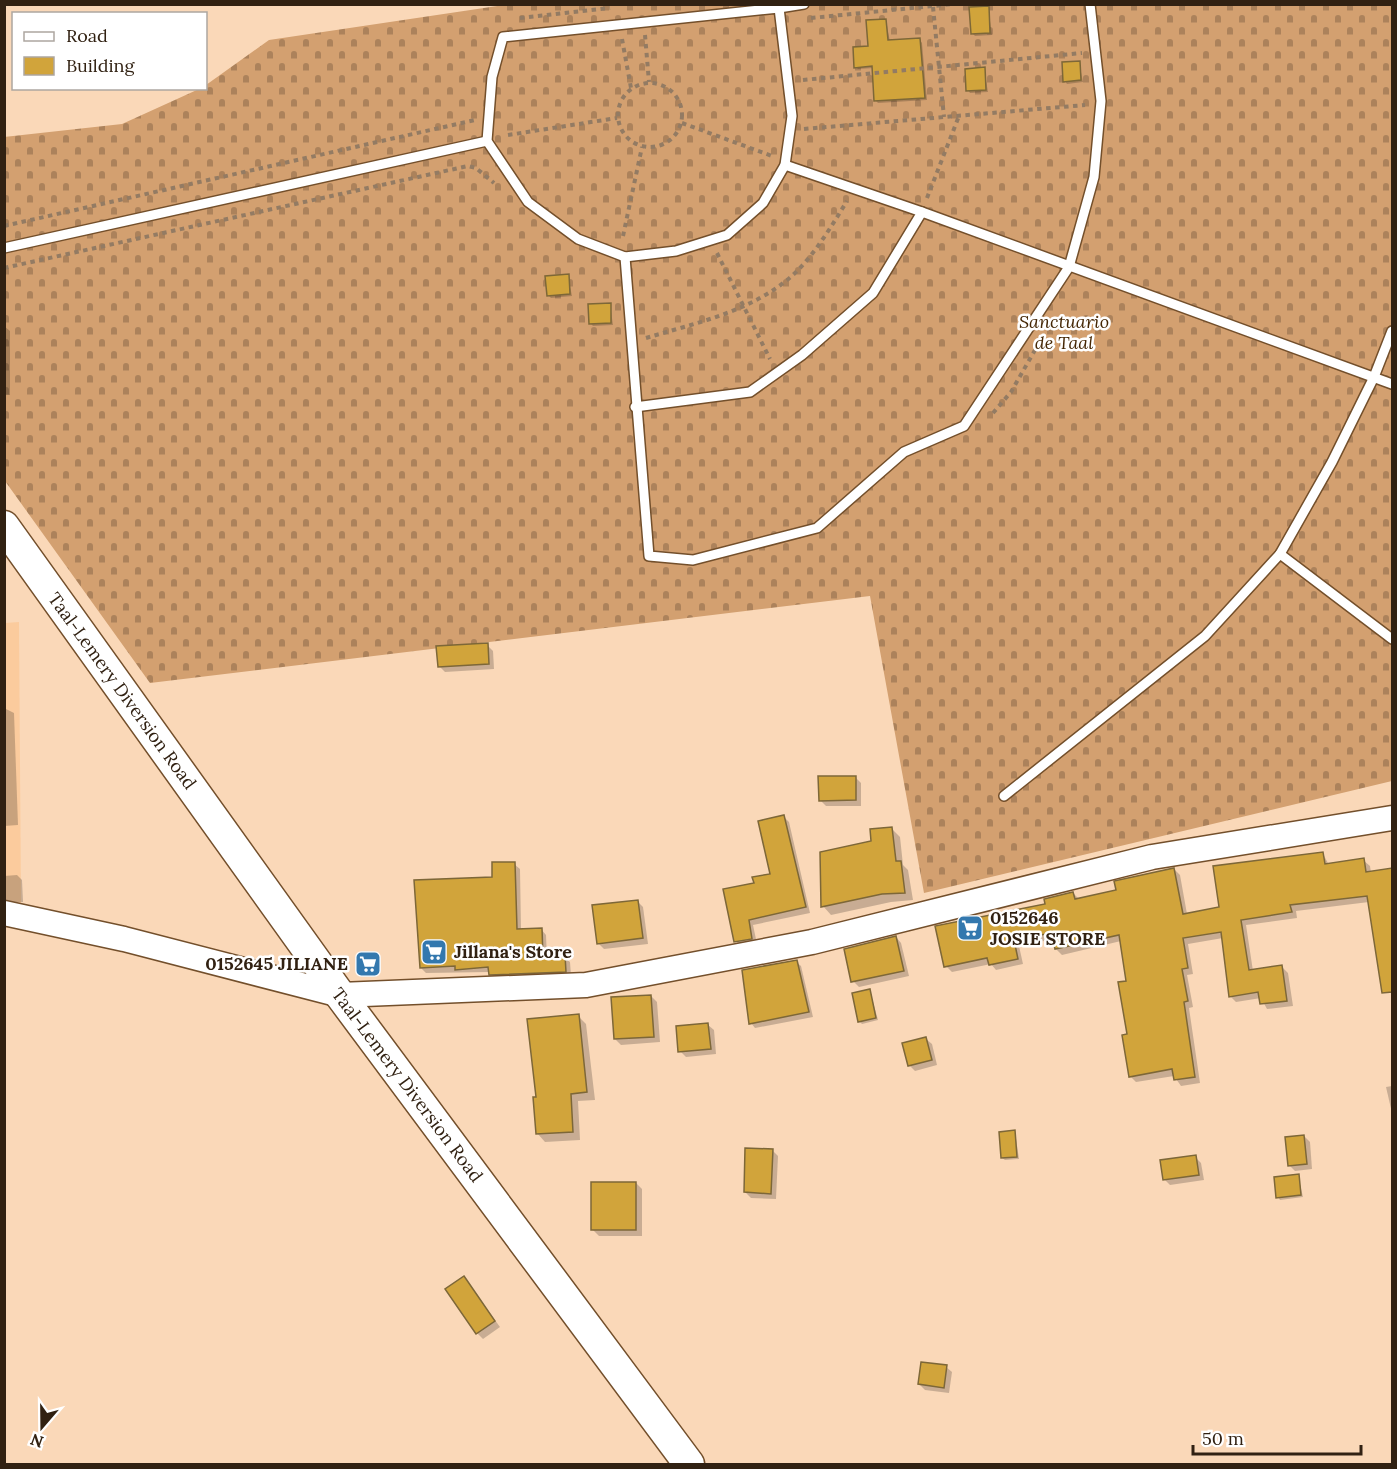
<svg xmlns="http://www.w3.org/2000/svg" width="1397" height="1469" font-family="Lora,serif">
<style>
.built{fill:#fbcb9d}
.cemetery{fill:url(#cemetery-stones)}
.shadow{fill:#0003}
.building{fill:#d1a43b;stroke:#7d6738;stroke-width:1.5}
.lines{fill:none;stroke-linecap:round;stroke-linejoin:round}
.service-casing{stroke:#734f2b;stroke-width:12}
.tertiary-casing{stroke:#734f2b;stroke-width:27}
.primary-casing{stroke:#734f2b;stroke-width:33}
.path{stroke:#937b63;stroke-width:4;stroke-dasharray:4.5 4.5;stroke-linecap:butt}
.service{stroke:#fff;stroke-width:9}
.tertiary{stroke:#fff;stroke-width:24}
.primary{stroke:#fff;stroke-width:30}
.labels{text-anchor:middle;stroke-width:5;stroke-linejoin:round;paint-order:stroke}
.park-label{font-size:18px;font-style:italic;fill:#452705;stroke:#fff}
.street-label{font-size:18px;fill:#312112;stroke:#fff}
.poi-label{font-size:18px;font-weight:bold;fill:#312112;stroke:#fff;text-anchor:start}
</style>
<defs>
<pattern id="cemetery-stones" width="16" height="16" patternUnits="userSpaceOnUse" patternTransform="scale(1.5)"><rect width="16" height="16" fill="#d3a070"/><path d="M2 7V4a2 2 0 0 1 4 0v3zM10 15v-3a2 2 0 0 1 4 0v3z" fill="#ac825b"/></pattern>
</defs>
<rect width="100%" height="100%" fill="#fad8b8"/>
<path class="built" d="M19,622L21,903L4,899L5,623Z"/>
<path class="cemetery" d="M504,5H1392V781L924,893L870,596L150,683L5,481L4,137L122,124L199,89L206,88V85L269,40Z"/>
<g class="shadow">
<path d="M988,7L992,35L975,36L972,33Z"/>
<path d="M886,20L890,42L920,40L922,43L927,100L878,103L876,101L874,68L858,69L856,67Z"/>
<path d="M1079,63L1083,82L1067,84L1065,81Z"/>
<path d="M984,69L988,92L970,93L968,90Z"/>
<path d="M568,276L572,296L551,298L548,295Z"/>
<path d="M610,305L613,325L593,326L590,323Z"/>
<path d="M4,326L10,331V395H4Z"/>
<path d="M487,645L493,651L494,669L445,672L439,666Z"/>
<path d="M4,708L14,713L18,825L4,826Z"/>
<path d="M855,777L861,783V806H826L820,800Z"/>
<path d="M784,817L789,822L810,913L753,925L757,944L741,947L736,941L755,884L772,875Z"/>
<path d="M892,829L900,837L903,865L908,870L913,900L891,902L831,915L823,906L873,842Z"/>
<path d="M1323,854L1329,865L1363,860L1370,866L1371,873L1392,870V990H1387L1369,902L1296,911L1297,918L1246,925L1253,971L1282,967L1288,973L1293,1006L1267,1009L1261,998L1236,1002L1230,996L1223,938L1188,944L1193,974L1187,975L1193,1007L1189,1008L1200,1083L1181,1086L1174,1076L1136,1082L1130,1076L1128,982L1121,941L1062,955L1056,949L1054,939L1019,946L1023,964L996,970L991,964L952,972L946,966L1047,905L1073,893L1079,899L1117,891L1174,869L1180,875L1187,914L1221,908Z"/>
<path d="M514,864L520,869L521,930L541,929L546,935L547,958L564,957L570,962L571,976L495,979L490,972L426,973L421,968L494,879Z"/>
<path d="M17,875L22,880L23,902H4V876Z"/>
<path d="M637,901L643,907L648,944L604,949L598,943Z"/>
<path d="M896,937L901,943L909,976L859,987L853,981Z"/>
<path d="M796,962L801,966L813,1017L755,1028L751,1023Z"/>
<path d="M870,991L878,1020L862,1024L859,1021Z"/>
<path d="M651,996L657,1002L660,1042L621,1045L615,1039Z"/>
<path d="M578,1016L586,1024L595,1100L578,1101L580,1140L545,1142L537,1133V1099Z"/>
<path d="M708,1025L714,1030L716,1054L686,1057L680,1051Z"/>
<path d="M926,1039L932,1044L937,1065L915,1071L909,1065Z"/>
<path d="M1392,1086V1113L1386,1087Z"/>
<path d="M1015,1132L1019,1159L1005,1160L1002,1158Z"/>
<path d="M1304,1136L1310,1142L1312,1169L1295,1171L1289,1165Z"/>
<path d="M772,1150L778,1156L776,1199L751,1198L745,1192Z"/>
<path d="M1195,1157L1201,1163L1204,1180L1170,1185L1164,1179Z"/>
<path d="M1298,1176L1303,1197L1280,1200L1278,1197Z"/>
<path d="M636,1183L642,1189V1236H599L593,1230Z"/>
<path d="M464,1278L500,1327L483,1339L477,1333Z"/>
<path d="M946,1367L952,1372L949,1393L925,1390L919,1384Z"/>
</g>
<g class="building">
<path d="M989,6L990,33L971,34L969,7Z"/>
<path d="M886,19L888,40L920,38L925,98L874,101L872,66L854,68L853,47L868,46L866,20Z"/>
<path d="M1080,61L1081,80L1063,82L1062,62Z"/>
<path d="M985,67L986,90L966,91L965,69Z"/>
<path d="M569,274L570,294L547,296L545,276Z"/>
<path d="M611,303V323L589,324L588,304Z"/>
<path d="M488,643L489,664L438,667L436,646Z"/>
<path d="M818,776H856V800L819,801Z"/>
<path d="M784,815L806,907L749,920L752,939L734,942L723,889L754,883L752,877L770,874L758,821Z"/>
<path d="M892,827L896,861H901L905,893L882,894L821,907L820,852L871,841L870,829Z"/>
<path d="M1323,852L1325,864L1364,858L1366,872L1392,868V992L1382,993L1367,896L1290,905L1292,912L1241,920L1249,970L1282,965L1287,1001L1260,1004L1258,992L1229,997L1221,932L1183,938L1188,968L1182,969L1188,1001L1184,1002L1195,1077L1174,1080L1172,1069L1129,1077L1122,1035L1127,1034L1118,982L1126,981L1119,935L1055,949L1051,933L1014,940L1018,959L989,965L987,958L944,967L935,926L1045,904L1044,899L1073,892L1075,899L1116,890L1114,881L1174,868L1183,914L1219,907L1213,866Z"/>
<path d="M492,862H515L517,929L542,928L543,957L565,955L566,972L489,975L488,967L455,970V966L420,968L414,880L492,877Z"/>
<path d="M638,900L643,938L597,944L592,905Z"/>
<path d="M896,936L904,971L851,982L844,949Z"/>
<path d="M797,960L809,1012L749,1024L742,970Z"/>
<path d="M870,989L876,1018L858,1022L852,993Z"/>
<path d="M651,995L654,1037L614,1039L611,997Z"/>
<path d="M579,1014L587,1092L571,1094L573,1132L536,1134L533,1097H536L527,1019Z"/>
<path d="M708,1023L711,1049L678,1052L676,1026Z"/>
<path d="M926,1037L932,1060L908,1066L902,1043Z"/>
<path d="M1015,1130L1017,1157L1001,1158L999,1132Z"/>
<path d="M1304,1135L1307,1164L1288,1166L1285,1137Z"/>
<path d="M745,1148L773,1149L771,1194L744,1192Z"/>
<path d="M1196,1155L1199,1175L1163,1180L1160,1160Z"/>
<path d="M1299,1174L1301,1195L1276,1198L1274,1177Z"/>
<rect x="591" y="1182" width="45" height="48"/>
<path d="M464,1276L495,1321L476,1334L445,1289Z"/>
<path d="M921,1362L947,1365L944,1388L918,1384Z"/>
</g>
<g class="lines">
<g class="service-casing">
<g id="service">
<path d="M779,8L792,116L785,165L763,203L727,235L676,251L625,257L578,239L528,202L487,141L492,77L503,37Z"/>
<path d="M779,8L804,4"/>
<path d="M785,165L922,212L1392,384"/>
<path d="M4,248L487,141"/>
<path d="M625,257L649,556L693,560L817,528L904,452L964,426L1069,267L1094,177L1101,101L1090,4"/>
<path d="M635,407L750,392L802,355L873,293L922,212"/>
<path d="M1280,554L1392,639"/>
<path d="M1004,796L1205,636L1280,554L1332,462L1374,377L1392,331"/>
</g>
</g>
<g class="tertiary-casing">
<path id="tertiary" d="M4,913L124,939L340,995L586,985L812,942L1152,857L1392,818"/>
</g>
<g class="primary-casing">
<path id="primary" d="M4,526L340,995L689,1464"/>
</g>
<g class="path">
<path d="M933,7L944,117"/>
<path d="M520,18L610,8"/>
<path d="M811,18L953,4"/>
<path d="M645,35L649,82"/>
<path d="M622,39L631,88"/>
<path d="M803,80L1082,53"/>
<circle cx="650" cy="115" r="32"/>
<path d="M682,123L772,156"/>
<path d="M804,129L1085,105"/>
<path d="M508,135L617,118"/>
<path d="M927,198L959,116"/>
<path d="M4,226L475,120"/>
<path d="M623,236L642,147"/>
<path d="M717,253L770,359"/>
<path d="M4,268L468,166L476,168L494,183"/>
<path d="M646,338C696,323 753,311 793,275C815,254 831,227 847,201"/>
<path d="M993,413L1011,392L1035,350"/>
</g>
<use href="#service" class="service"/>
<use href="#tertiary" class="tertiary"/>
<use href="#primary" class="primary"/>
</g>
<defs>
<g id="supermarket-square" transform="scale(1.35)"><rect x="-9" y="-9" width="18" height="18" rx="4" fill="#3378ae" stroke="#fff"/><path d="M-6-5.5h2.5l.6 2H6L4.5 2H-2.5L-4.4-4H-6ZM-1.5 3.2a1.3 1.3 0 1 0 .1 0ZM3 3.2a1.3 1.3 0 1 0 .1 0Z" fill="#fff"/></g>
</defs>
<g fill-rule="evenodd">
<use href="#supermarket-square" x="970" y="928"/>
<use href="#supermarket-square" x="434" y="952"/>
<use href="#supermarket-square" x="368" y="964"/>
</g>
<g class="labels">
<g class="park-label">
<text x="1064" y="328">Sanctuario<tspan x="1064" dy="21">de Taal</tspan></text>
</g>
<g class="street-label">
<text transform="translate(122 691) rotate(54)" y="6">Taal-Lemery Diversion Road</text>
<text transform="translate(407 1085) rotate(53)" y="6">Taal-Lemery Diversion Road</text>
</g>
<g class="poi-label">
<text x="990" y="924">0152646<tspan x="990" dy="21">JOSIE STORE</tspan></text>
<text x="454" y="958">Jillana's Store</text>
<text x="348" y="970" text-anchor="end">0152645 JILIANE</text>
</g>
</g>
<rect width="1397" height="1469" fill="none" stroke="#312112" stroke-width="12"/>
<rect x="12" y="12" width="195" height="78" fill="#ffffff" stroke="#ada6a0" stroke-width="1.5"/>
<rect x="24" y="32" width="30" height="9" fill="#ffffff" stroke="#ada6a0" stroke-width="1.5"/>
<text x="66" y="42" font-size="18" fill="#312112">Road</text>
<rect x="24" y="57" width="30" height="18" fill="#d1a43b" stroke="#ada6a0" stroke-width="1.5"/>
<text x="66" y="72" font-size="18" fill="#312112">Building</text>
<g transform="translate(42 1427) rotate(200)" stroke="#ffffff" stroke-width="4.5" paint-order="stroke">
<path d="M0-4.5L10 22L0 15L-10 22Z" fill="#312112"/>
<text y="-9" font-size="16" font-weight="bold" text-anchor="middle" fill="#312112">N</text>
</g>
<path d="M1193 1445v9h168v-9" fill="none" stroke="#312112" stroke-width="3"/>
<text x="1202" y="1445" font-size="18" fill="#312112" stroke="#ffffff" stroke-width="4.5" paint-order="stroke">50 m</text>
</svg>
